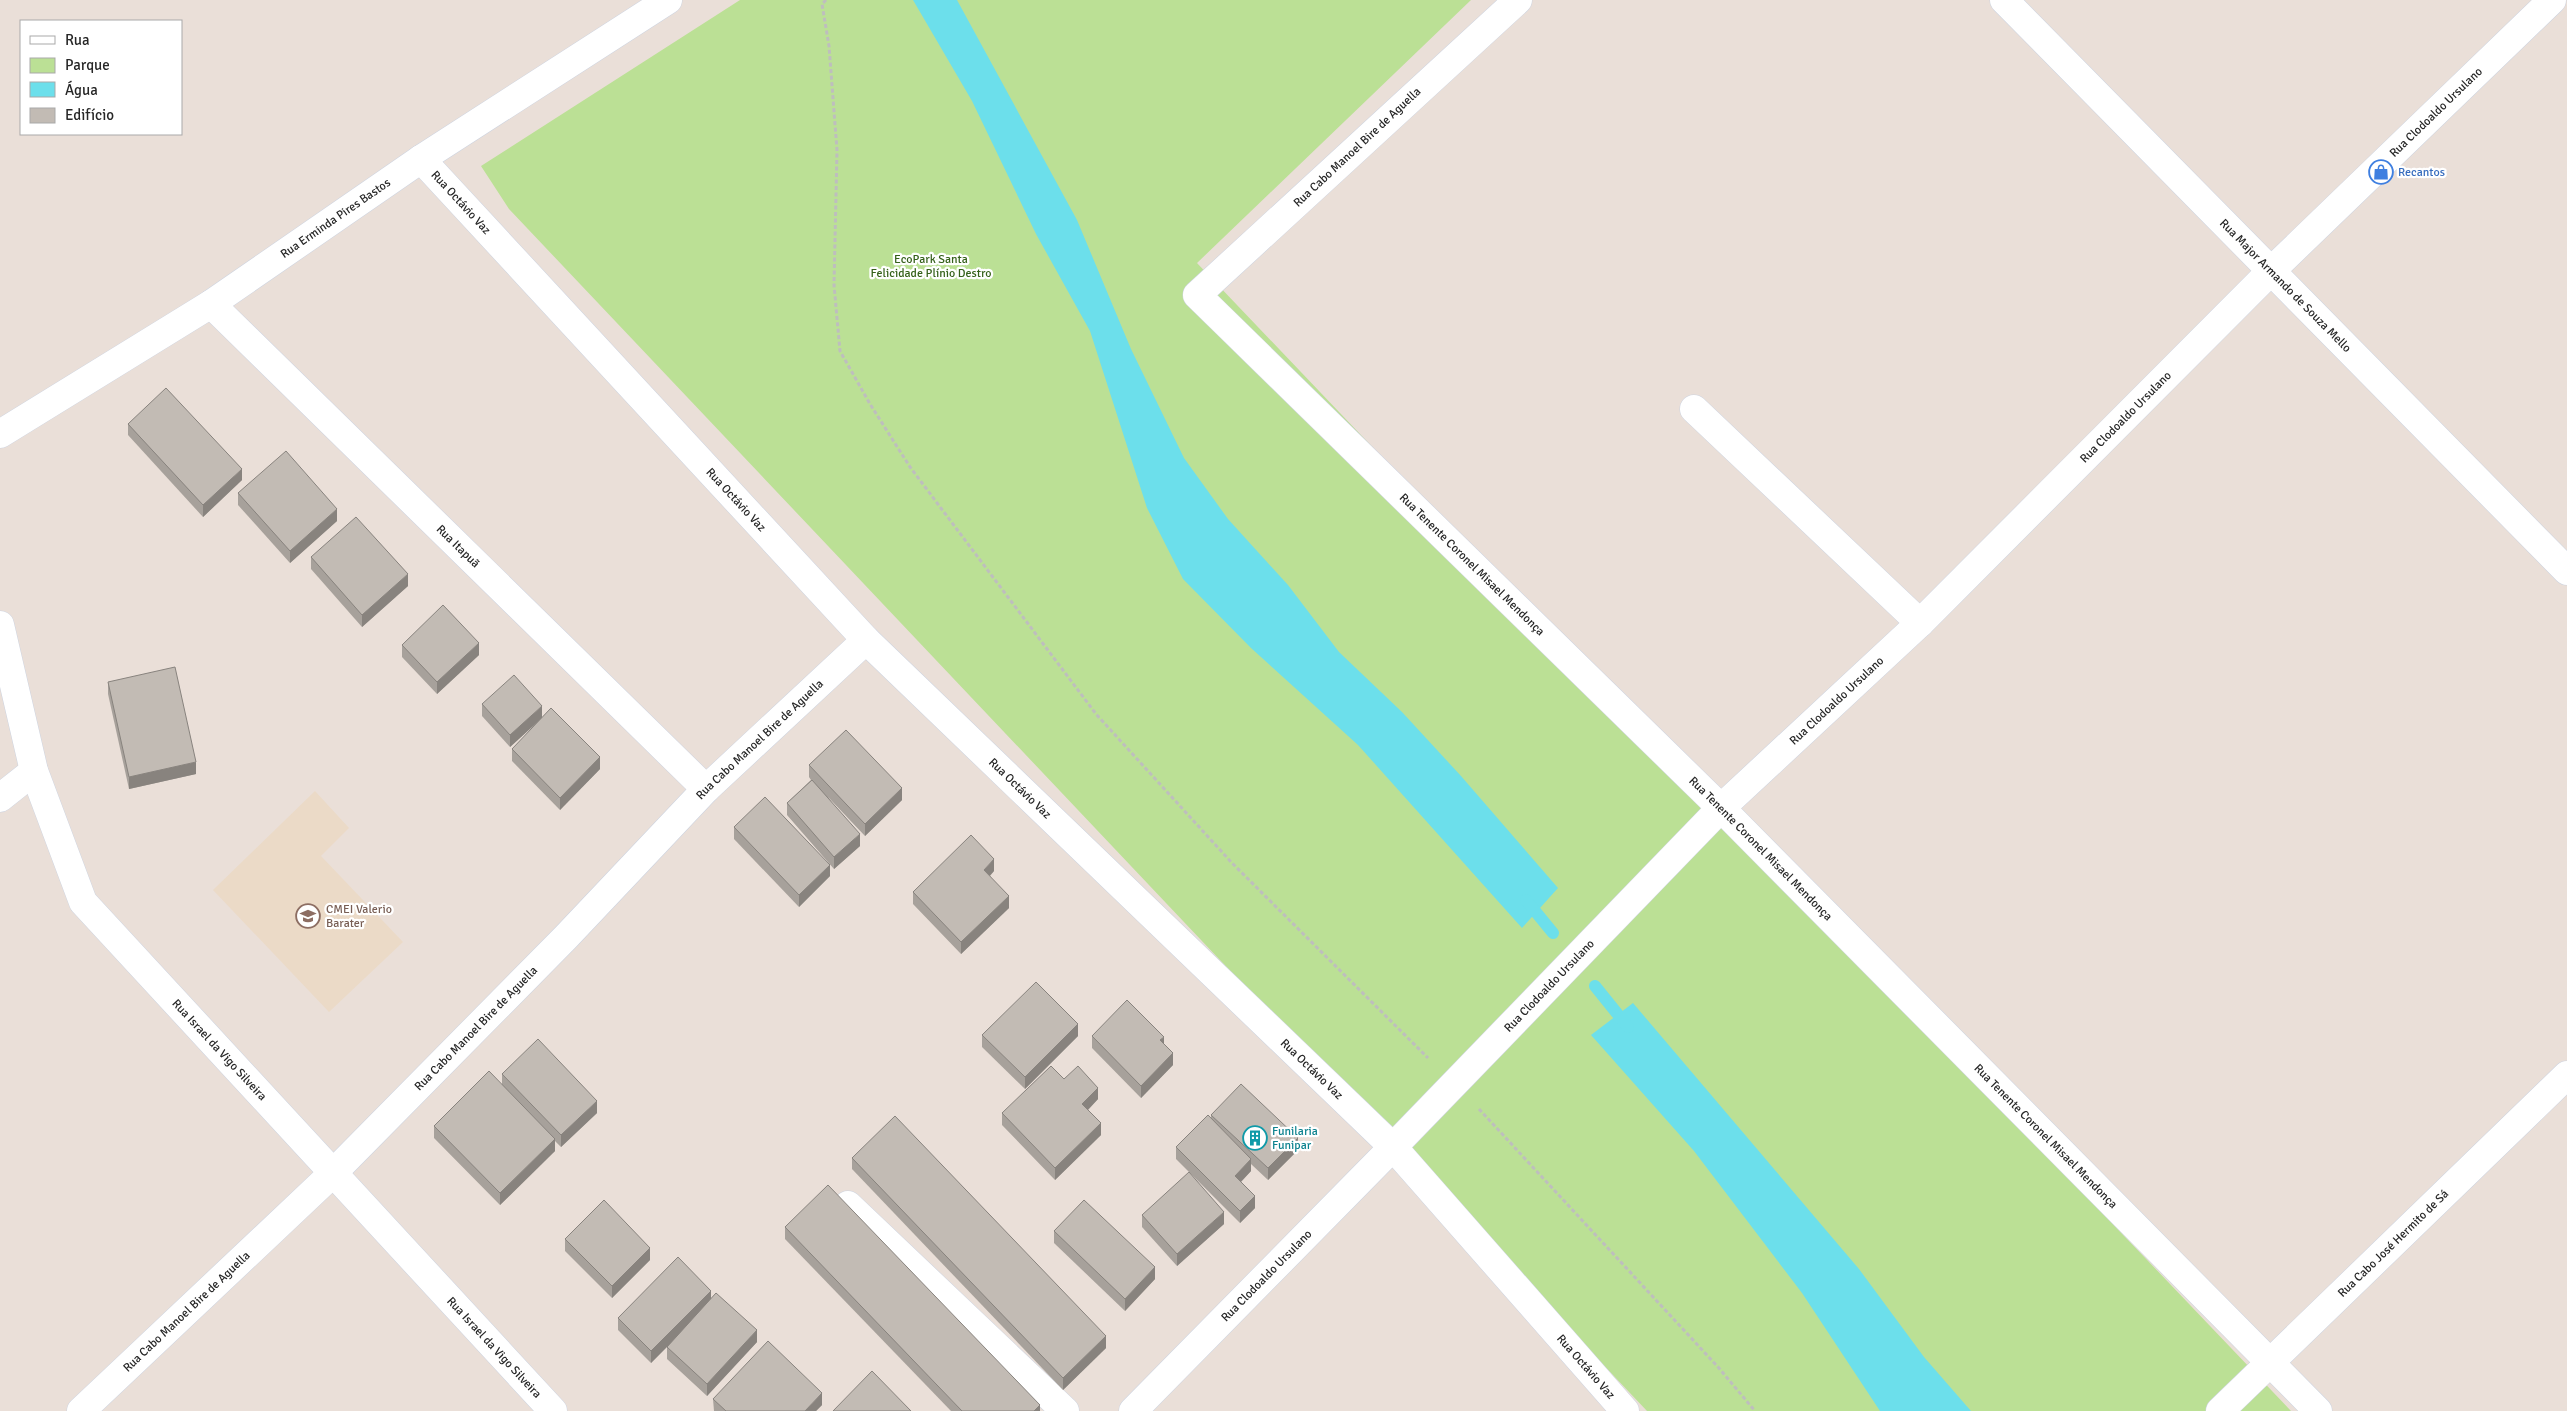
<svg xmlns="http://www.w3.org/2000/svg" width="2567" height="1411" font-family="Signika,sans-serif">
<style>
.education{fill:#ebdac7}
.green{fill:#bbe095}
.water{fill:#6cdfeb}
.lines{fill:none;stroke-linecap:round;stroke-linejoin:round}
.stream{stroke:#6cdfeb;stroke-width:12}
.street-casing{stroke:#ced4e0;stroke-width:29}
.path{stroke:#bebebe;stroke-width:3;stroke-dasharray:4 2.5;stroke-linecap:butt}
.street{stroke:#fff;stroke-width:28}
.wall{fill:#a7a19b}
.shaded-wall{fill:#88837e}
.building{fill:#c2bbb4;stroke:#88837e}
.labels{text-anchor:middle;stroke-width:4.5;stroke-linejoin:round;paint-order:stroke}
.street-label{font-size:12px;fill:#272727;stroke:#fff}
.shop-label{font-size:12px;fill:#366cbe;stroke:#fff;text-anchor:start}
.park-label{font-size:12px;fill:#35611a;stroke:#fff}
.education-label{font-size:12px;fill:#785e54;stroke:#fff;text-anchor:start}
.culture-label{font-size:12px;fill:#0d838f;stroke:#fff;text-anchor:start}
</style>
<rect width="100%" height="100%" fill="#eadfd8"/>
<path class="education" d="M315,791L349,828L321,856L403,942L329,1012L213,890Z"/>
<path class="green" d="M740,0H1471L1197,263L2291,1411H1647L509,209L481,166Z"/>
<g class="water">
<path d="M913,0H957L1077,220L1131,349L1184,458L1228,519L1288,585L1339,652L1402,712L1461,776L1558,888L1522,928L1358,745L1251,648L1183,579L1147,508L1090,331L1036,234L972,101Z"/>
<path d="M1633,1003L1859,1269L1924,1357L1971,1411H1880L1802,1293L1694,1151L1591,1035Z"/>
</g>
<g class="lines">
<g class="stream">
<path d="M1526,900L1553,933"/>
<path d="M1595,986L1628,1027"/>
</g>
<g class="street-casing">
<g id="street">
<path id="s1" d="M1518,0L1197,295L1721,808L2318,1411"/>
<path id="s2" d="M2004,0L2567,571"/>
<path id="s3" d="M421,159L866,640L1393,1147L1625,1411"/>
<path id="s4" d="M211,304L706,789"/>
<path d="M1694,409L1920,623"/>
<path id="s5" d="M0,434L211,304L421,159L668,0"/>
<path id="s6" d="M0,625L34,771L83,902L553,1411"/>
<path d="M0,798L34,771"/>
<path d="M848,1205L1065,1411"/>
<path id="s7" d="M81,1411L332,1174L566,937L706,789L866,640"/>
<path id="s8" d="M1133,1411L1393,1147L1721,808L1920,623L2271,271L2552,0"/>
<path id="s9" d="M2220,1411L2567,1075"/>
</g>
</g>
<g class="path">
<path d="M826,0L822,4L829,46L837,150L834,285L840,351L870,404L910,467L1096,714L1232,863L1428,1058"/>
<path d="M1479,1109L1718,1367L1755,1411"/>
</g>
<use href="#street" class="street"/>
</g>
<g class="wall">
<path d="M128,424L242,480L203,517L128,435Z"/>
<path d="M238,493L337,521L290,563L238,505Z"/>
<path d="M311,557L408,586L362,627L311,569Z"/>
<path d="M402,645L479,655L437,694L402,657Z"/>
<path d="M108,682L196,774L129,789L108,694Z"/>
<path d="M482,704L542,718L510,747L482,716Z"/>
<path d="M512,749L600,769L560,810L512,761Z"/>
<path d="M809,765L902,800L865,836L828,797L860,846L834,869L787,815V803L811,780L809,777Z"/>
<path d="M734,827L830,876L799,907L734,839Z"/>
<path d="M994,871L990,876L1009,908L961,954L913,904V892Z"/>
<path d="M982,1035L1078,1036L1025,1089L982,1047Z"/>
<path d="M1092,1036L1164,1044L1173,1065L1141,1098L1092,1048Z"/>
<path d="M502,1074L597,1113L561,1147L555,1141V1151L500,1205L434,1138V1126L502,1084Z"/>
<path d="M1064,1079L1098,1099L1088,1110L1101,1135L1055,1180L1002,1125V1113Z"/>
<path d="M1211,1115L1298,1150L1268,1180L1251,1164V1171L1241,1182L1255,1208L1240,1223L1176,1159V1147L1211,1119Z"/>
<path d="M852,1158L1106,1348L1063,1390L852,1169Z"/>
<path d="M1142,1215L1224,1224L1177,1266L1142,1227Z"/>
<path d="M785,1227L1040,1411H951L785,1239Z"/>
<path d="M1054,1231L1155,1279L1125,1311L1054,1243Z"/>
<path d="M565,1239L650,1260L612,1298L565,1251Z"/>
<path d="M711,1299L757,1342L707,1396L667,1359V1347L678,1335L651,1363L618,1330V1318Z"/>
<path d="M713,1399L822,1405L816,1411H714Z"/>
</g>
<g class="shaded-wall">
<path d="M242,469V480L203,517V505Z"/>
<path d="M337,509V521L290,563V551Z"/>
<path d="M408,574V586L362,627V615Z"/>
<path d="M479,643V655L437,694V682Z"/>
<path d="M542,706V718L510,747V735Z"/>
<path d="M600,757V769L560,810V798Z"/>
<path d="M196,762V774L129,789V777Z"/>
<path d="M902,788V800L865,836V824Z"/>
<path d="M860,834V846L834,869V857Z"/>
<path d="M994,859V871L984,882V870Z"/>
<path d="M830,865V876L799,907V895Z"/>
<path d="M1009,896V908L961,954V942Z"/>
<path d="M1078,1024V1036L1025,1089V1077Z"/>
<path d="M1164,1037V1049L1160,1040Z"/>
<path d="M1173,1053V1065L1141,1098V1086Z"/>
<path d="M1098,1088V1099L1082,1116V1104Z"/>
<path d="M597,1101V1113L561,1147V1135Z"/>
<path d="M1101,1123V1135L1055,1180V1168Z"/>
<path d="M1298,1138V1150L1268,1180V1168Z"/>
<path d="M555,1139V1151L500,1205V1193Z"/>
<path d="M1251,1159V1171L1235,1188V1176Z"/>
<path d="M1255,1196V1208L1240,1223V1211Z"/>
<path d="M1224,1212V1224L1177,1266V1254Z"/>
<path d="M650,1248V1260L612,1298V1286Z"/>
<path d="M1155,1267V1279L1125,1311V1299Z"/>
<path d="M711,1291V1303L651,1363V1351Z"/>
<path d="M757,1330V1342L707,1396V1384Z"/>
<path d="M1106,1336V1348L1063,1390V1378Z"/>
<path d="M822,1393V1405L816,1411H805Z"/>
<path d="M1040,1405V1411H1034Z"/>
</g>
<g class="building">
<path d="M166,388L242,469L203,505L128,424Z"/>
<path d="M286,451L337,509L290,551L238,493Z"/>
<path d="M356,517L408,574L362,615L311,557Z"/>
<path d="M443,605L479,643L437,682L402,645Z"/>
<path d="M175,667L196,762L129,777L108,682Z"/>
<path d="M514,675L542,706L510,735L482,704Z"/>
<path d="M551,708L600,757L560,798L512,749Z"/>
<path d="M846,730L902,788L865,824L809,765Z"/>
<path d="M812,780L860,834L834,857L787,803Z"/>
<path d="M765,797L830,865L799,895L734,827Z"/>
<path d="M971,835L994,859L984,870L1009,896L961,942L913,892Z"/>
<path d="M1036,982L1078,1024L1025,1077L982,1035Z"/>
<path d="M1127,1000L1164,1037L1160,1040L1173,1053L1141,1086L1092,1036Z"/>
<path d="M538,1039L597,1101L561,1135L502,1074Z"/>
<path d="M1051,1066L1064,1079L1078,1066L1098,1088L1082,1104L1101,1123L1055,1168L1002,1113Z"/>
<path d="M489,1071L555,1139L500,1193L434,1126Z"/>
<path d="M1241,1084L1298,1138L1268,1168L1211,1115Z"/>
<path d="M1208,1115L1251,1159L1235,1176L1255,1196L1240,1211L1176,1147Z"/>
<path d="M895,1116L1106,1336L1063,1378L852,1158Z"/>
<path d="M1189,1172L1224,1212L1177,1254L1142,1215Z"/>
<path d="M828,1185L1040,1405L1034,1411H962L785,1227Z"/>
<path d="M604,1200L650,1248L612,1286L565,1239Z"/>
<path d="M1084,1200L1155,1267L1125,1299L1054,1231Z"/>
<path d="M678,1257L711,1291L651,1351L618,1318Z"/>
<path d="M716,1293L757,1330L707,1384L667,1347Z"/>
<path d="M768,1341L822,1393L805,1411H726L713,1399Z"/>
<path d="M872,1371L911,1411H833Z"/>
</g>
<defs>
<g id="shop-ring" transform="scale(1.25)"><circle r="9.5" fill="#fff" stroke="#3f7fe0" stroke-width="1.5"/><path d="M-5-2.5h2.3a2.7 3.5 0 0 1 5.4 0H5L5.5 6h-11ZM-1.5-2.5h3a1.5 2.3 0 0 0-3 0Z" fill="#3f7fe0"/></g>
<g id="school-ring" transform="scale(1.25)"><circle r="9.5" fill="#fff" stroke="#8d6e63" stroke-width="1.5"/><path d="M0-5L7-2L0 1L-7-2ZM-4 1L0 2.5L4 1V4Q0 6-4 4Z" fill="#8d6e63"/></g>
<g id="building-ring" transform="scale(1.25)"><circle r="9.5" fill="#fff" stroke="#0f9aa8" stroke-width="1.5"/><path d="M-4-6H4V6H1V3H-1V6H-4ZM-2.5-4.3h1.7v1.8h-1.7ZM.8-4.3h1.7v1.8H.8ZM-2.5-1h1.7V.8h-1.7ZM.8-1h1.7V.8H.8Z" fill="#0f9aa8"/></g>
</defs>
<g fill-rule="evenodd">
<use href="#shop-ring" x="2381" y="172"/>
<use href="#school-ring" x="308" y="916"/>
<use href="#building-ring" x="1255" y="1138"/>
</g>
<g class="labels">
<g class="street-label">
<text dy="4" stroke="none"><textPath href="#s8" startOffset="1840">Rua Clodoaldo Ursulano</textPath></text>
<text transform="translate(1357 147) rotate(-43)" y="4">Rua Cabo Manoel Bire de Aguella</text>
<text dy="4" stroke="none"><textPath href="#s3" startOffset="59">Rua Octávio Vaz</textPath></text>
<text dy="4" stroke="none"><textPath href="#s5" startOffset="399">Rua Erminda Pires Bastos</textPath></text>
<text dy="4" stroke="none"><textPath href="#s2" startOffset="401">Rua Major Armando de Souza Mello</textPath></text>
<text dy="4" stroke="none"><textPath href="#s8" startOffset="1405">Rua Clodoaldo Ursulano</textPath></text>
<text dy="4" stroke="none"><textPath href="#s3" startOffset="464">Rua Octávio Vaz</textPath></text>
<text dy="4" stroke="none"><textPath href="#s4" startOffset="346">Rua Itapuã</textPath></text>
<text dy="4" stroke="none"><textPath href="#s1" startOffset="821">Rua Tenente Coronel Misael Mendonça</textPath></text>
<text dy="4" stroke="none"><textPath href="#s8" startOffset="1000">Rua Clodoaldo Ursulano</textPath></text>
<text dy="4" stroke="none"><textPath href="#s7" startOffset="955">Rua Cabo Manoel Bire de Aguella</textPath></text>
<text dy="4" stroke="none"><textPath href="#s3" startOffset="869">Rua Octávio Vaz</textPath></text>
<text dy="4" stroke="none"><textPath href="#s1" startOffset="1226">Rua Tenente Coronel Misael Mendonça</textPath></text>
<text dy="4" stroke="none"><textPath href="#s8" startOffset="595">Rua Clodoaldo Ursulano</textPath></text>
<text dy="4" stroke="none"><textPath href="#s7" startOffset="550">Rua Cabo Manoel Bire de Aguella</textPath></text>
<text dy="4" stroke="none"><textPath href="#s6" startOffset="491">Rua Israel da Vigo Silveira</textPath></text>
<text dy="4" stroke="none"><textPath href="#s3" startOffset="1274">Rua Octávio Vaz</textPath></text>
<text dy="4" stroke="none"><textPath href="#s1" startOffset="1631">Rua Tenente Coronel Misael Mendonça</textPath></text>
<text dy="4" stroke="none"><textPath href="#s9" startOffset="241">Rua Cabo José Hermito de Sá</textPath></text>
<text dy="4" stroke="none"><textPath href="#s8" startOffset="190">Rua Clodoaldo Ursulano</textPath></text>
<text dy="4" stroke="none"><textPath href="#s7" startOffset="145">Rua Cabo Manoel Bire de Aguella</textPath></text>
<text dy="4" stroke="none"><textPath href="#s6" startOffset="896">Rua Israel da Vigo Silveira</textPath></text>
<text dy="4" stroke="none"><textPath href="#s3" startOffset="1679">Rua Octávio Vaz</textPath></text>
</g>
<g class="shop-label">
<text x="2398" y="176">Recantos</text>
</g>
<g class="park-label">
<text x="931" y="263">EcoPark Santa<tspan x="931" dy="14">Felicidade Plínio Destro</tspan></text>
</g>
<g class="education-label">
<text x="326" y="913">CMEI Valerio<tspan x="326" dy="14">Barater</tspan></text>
</g>
<g class="culture-label">
<text x="1272" y="1135">Funilaria<tspan x="1272" dy="14">Funipar</tspan></text>
</g>
</g>
<rect x="20" y="20" width="162" height="115" fill="#ffffff" stroke="#a9a9a9"/>
<rect x="30" y="36" width="25" height="8" fill="#ffffff" stroke="#a9a9a9"/>
<text x="65" y="45" font-size="15" fill="#272727">Rua</text>
<rect x="30" y="58" width="25" height="15" fill="#bbe095" stroke="#a9a9a9"/>
<text x="65" y="70" font-size="15" fill="#272727">Parque</text>
<rect x="30" y="82" width="25" height="15" fill="#6cdfeb" stroke="#a9a9a9"/>
<text x="65" y="95" font-size="15" fill="#272727">Água</text>
<rect x="30" y="108" width="25" height="15" fill="#c2bbb4" stroke="#a9a9a9"/>
<text x="65" y="120" font-size="15" fill="#272727">Edifício</text>
</svg>
